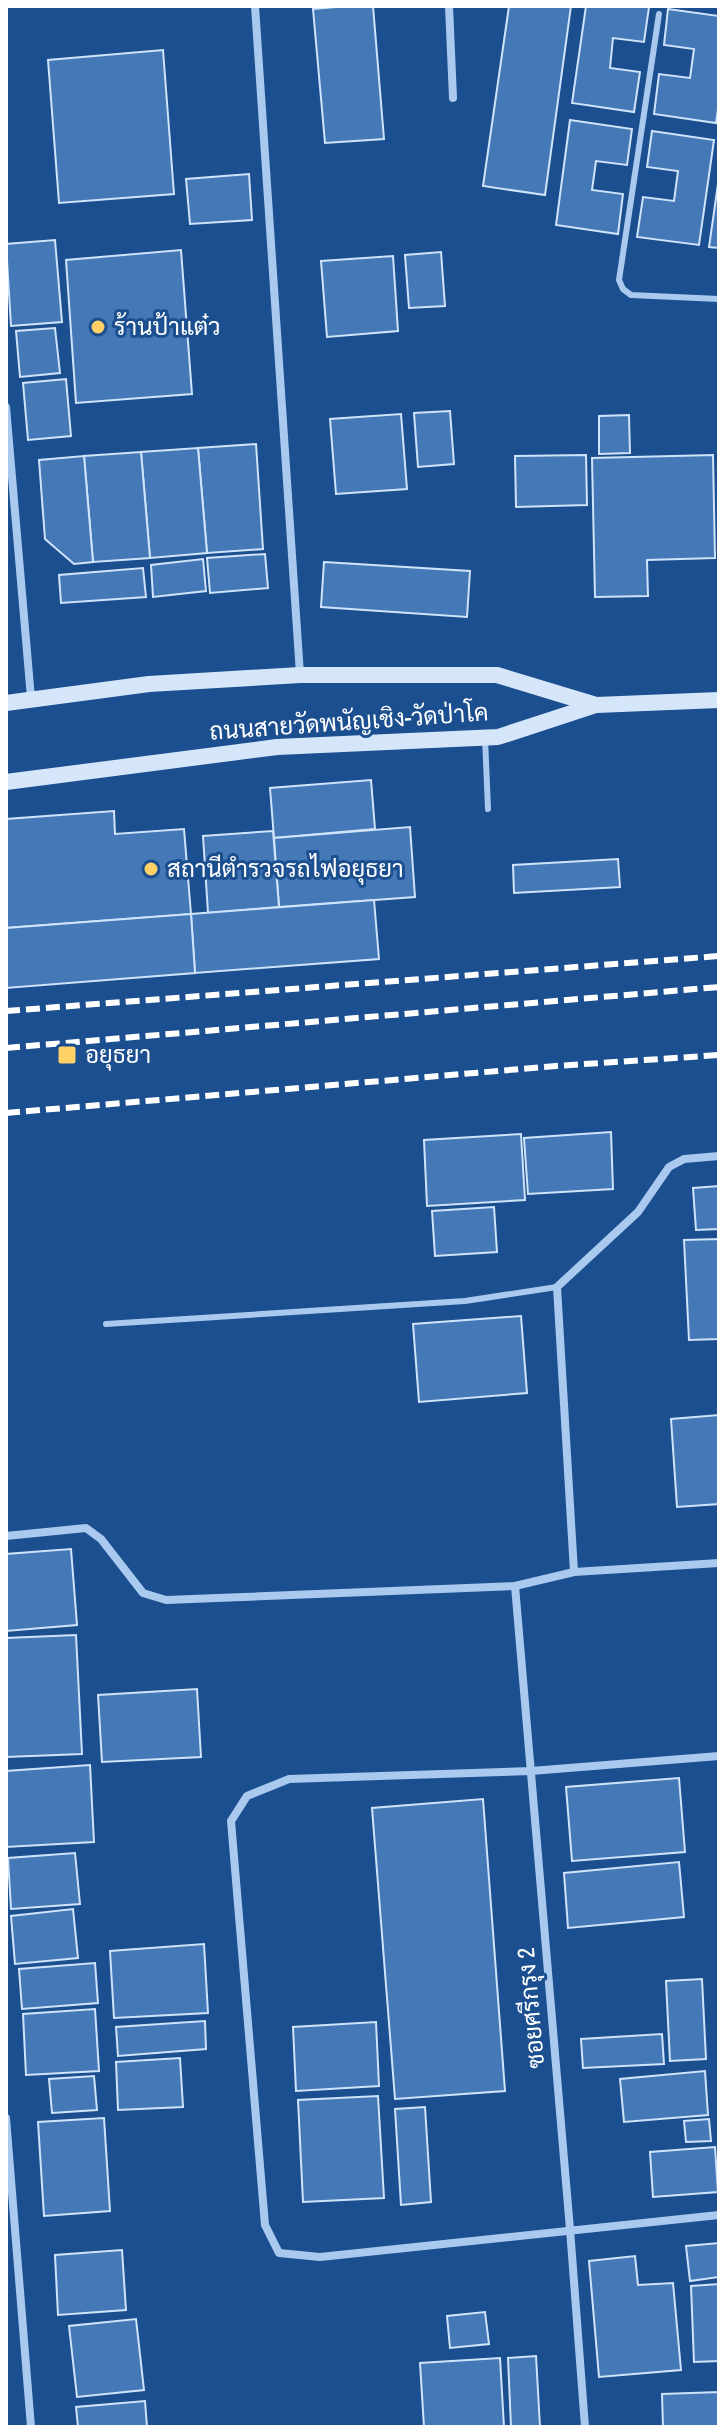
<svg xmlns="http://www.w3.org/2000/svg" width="725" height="2433" font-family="'Archivo Narrow',Sarabun,sans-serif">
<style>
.building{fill:#4478b7;stroke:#cfe3fa;stroke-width:2}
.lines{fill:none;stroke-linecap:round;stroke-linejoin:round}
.service{stroke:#a9c9ee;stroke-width:6}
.minor{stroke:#a9c9ee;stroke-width:8}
.secondary{stroke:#d6e6fa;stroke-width:16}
.rail{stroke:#fff;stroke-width:6;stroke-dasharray:14 6;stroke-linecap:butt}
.poi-dot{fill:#ffd166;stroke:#1b4f8f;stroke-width:3}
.labels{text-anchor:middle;stroke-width:6;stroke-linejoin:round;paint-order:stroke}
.poi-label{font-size:24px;fill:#fff;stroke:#1b4f8f;text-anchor:start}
.street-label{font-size:24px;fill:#fff;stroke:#1b4f8f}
</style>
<rect width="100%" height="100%" fill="#1b4f8f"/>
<g class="building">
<path d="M348,6H373L384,139L325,143L313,9Z"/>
<path d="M509,6H571L545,195L483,186Z"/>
<path d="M586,6L649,7L644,42L613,38L610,68L640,72L634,112L572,103Z"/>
<path d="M668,9L719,16V103L716,123L654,114L659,74L690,78L694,49L664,45Z"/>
<path d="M163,50L174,194L59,203L48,60Z"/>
<path d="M570,120L632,129L627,165L596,161L592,190L623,194L618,234L556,225Z"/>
<path d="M652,131L714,140L699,245L637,237L643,197L674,201L678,171L647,167Z"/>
<path d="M249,174L252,220L190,224L186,179Z"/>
<path d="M719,177V248L709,247Z"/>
<path d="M55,240L62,322L11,326L6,244Z"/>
<path d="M181,250L192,394L76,403L66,260Z"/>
<path d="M441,252L445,306L409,308L405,255Z"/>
<path d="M393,256L398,331L327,337L321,261Z"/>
<path d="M55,328L60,373L20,377L16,331Z"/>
<path d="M66,379L71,436L28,440L23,383Z"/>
<path d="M450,411L454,464L418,467L414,413Z"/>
<path d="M401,414L407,489L336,494L330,419Z"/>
<path d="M629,415L630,453L599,454V416Z"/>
<path d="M256,444L263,549L207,553L198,448Z"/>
<path d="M198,448L207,553L150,558L141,452Z"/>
<path d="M141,452L150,558L93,562L84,456Z"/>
<path d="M586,455L587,505L516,507L515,456Z"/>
<path d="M713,455L715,558L647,560L648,596L595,597L592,458Z"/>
<path d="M84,456L93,562L74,564L45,539L39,460Z"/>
<path d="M265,554L268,588L210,593L207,558Z"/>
<path d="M203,559L206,591L153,597L151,565Z"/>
<path d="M324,562L470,571L467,617L321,607Z"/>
<path d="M143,568L146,597L61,603L59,575Z"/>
<path d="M371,780L375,829L274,838L270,788Z"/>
<path d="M114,811L115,834L184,829L191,914L6,928V819Z"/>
<path d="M410,827L415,897L279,907L274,838Z"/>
<path d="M273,831L279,907L208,913L203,836Z"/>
<path d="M618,859L620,887L514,893L513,865Z"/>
<path d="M374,900L379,959L195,973L191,914Z"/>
<path d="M191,914L195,973L6,988V928Z"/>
<path d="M611,1132L613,1189L528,1194L524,1138Z"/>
<path d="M521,1134L525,1200L427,1206L424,1140Z"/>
<path d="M719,1186V1229L696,1230L693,1188Z"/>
<path d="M494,1207L497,1252L435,1256L432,1211Z"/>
<path d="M719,1239V1339L689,1340L684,1240Z"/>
<path d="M521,1316L527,1393L419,1402L413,1324Z"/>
<path d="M719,1415V1504L677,1507L671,1419Z"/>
<path d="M71,1549L77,1625L6,1631V1554Z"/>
<path d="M76,1635L82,1754L6,1757V1638Z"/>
<path d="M197,1689L201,1757L102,1762L98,1695Z"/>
<path d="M90,1765L94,1842L6,1847V1771Z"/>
<path d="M679,1778L685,1852L572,1861L566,1787Z"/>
<path d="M483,1799L505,2091L395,2099L372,1808Z"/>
<path d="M75,1853L80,1904L11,1909L8,1858Z"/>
<path d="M679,1862L684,1917L568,1928L564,1873Z"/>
<path d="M73,1909L78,1958L15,1964L11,1916Z"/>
<path d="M204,1944L208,2013L114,2018L110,1951Z"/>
<path d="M95,1963L98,2003L22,2009L19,1969Z"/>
<path d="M702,1979L706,2059L670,2061L666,1981Z"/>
<path d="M95,2009L99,2071L26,2075L23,2014Z"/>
<path d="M205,2021L206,2049L118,2056L116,2027Z"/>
<path d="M376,2022L379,2086L296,2091L293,2027Z"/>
<path d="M662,2034L664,2064L583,2068L581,2039Z"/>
<path d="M180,2058L183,2107L118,2110L116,2062Z"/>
<path d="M705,2071L708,2115L624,2122L620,2079Z"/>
<path d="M94,2076L97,2110L52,2113L49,2079Z"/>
<path d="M378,2096L384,2198L303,2202L298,2100Z"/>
<path d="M425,2107L431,2202L401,2205L395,2109Z"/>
<path d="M104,2118L110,2211L44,2216L38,2122Z"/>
<path d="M709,2119L711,2141L686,2142L684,2121Z"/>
<path d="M715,2147L718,2192L653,2197L650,2152Z"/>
<path d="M719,2243V2277L690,2281L686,2246Z"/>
<path d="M122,2250L126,2310L58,2315L55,2255Z"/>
<path d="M635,2256L638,2285L673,2283L681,2370L599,2377L589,2261Z"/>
<path d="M719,2284V2361L694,2362L691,2286Z"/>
<path d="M485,2312L489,2344L450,2348L447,2316Z"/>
<path d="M136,2319L144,2390L77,2397L69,2326Z"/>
<path d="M536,2356L540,2427H511L508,2358Z"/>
<path d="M500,2358L504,2427H424L420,2363Z"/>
<path d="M719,2392V2427H663L662,2394Z"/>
<path d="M145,2401L147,2427H78L76,2407Z"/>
</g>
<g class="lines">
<g class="service">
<path d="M659,14L619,280L623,289L631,295L719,299"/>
<path d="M485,738L488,809"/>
<path d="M106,1324L465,1301L557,1287"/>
</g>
<g class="minor">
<path d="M255,6L300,674"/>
<path d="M449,6L453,98"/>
<path d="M6,407L31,698"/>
<path d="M6,1536L86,1528L101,1539L143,1593L166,1600L515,1586L574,1572L719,1563"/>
<path d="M574,1572L557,1287L638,1212L669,1167L684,1159L719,1156"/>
<path d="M515,1586L570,2229L585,2427"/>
<path d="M719,1756L531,1771L289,1779L247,1796L231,1821L265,2225L279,2253L320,2257L719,2215"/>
<path d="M6,2118L31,2427"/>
</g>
<g class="secondary">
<path d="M6,703L149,684L300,675H497L596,705"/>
<path d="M6,782L277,747L498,737L596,705L719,700"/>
</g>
<g class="rail">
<path d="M6,1011L719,956"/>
<path d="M6,1048L719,987"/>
<path d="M6,1113L556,1066L719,1055"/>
</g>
</g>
<g class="poi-dot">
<circle cx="98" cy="327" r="8"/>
<circle cx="151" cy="869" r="8"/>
<rect x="57" y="1045" width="20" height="20" rx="4"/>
</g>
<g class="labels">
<g class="poi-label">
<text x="114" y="335">ร้านป้าแต๋ว</text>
<text x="167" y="877">สถานีตำรวจรถไฟอยุธยา</text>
<text x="85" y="1063">อยุธยา</text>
</g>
<g class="street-label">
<text transform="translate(349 722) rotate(-4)" y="8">ถนนสายวัดพนัญเชิง-วัดป่าโค</text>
<text transform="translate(531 2008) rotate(-95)" y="8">ซอยศรีกรุง 2</text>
</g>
</g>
<rect width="725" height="2433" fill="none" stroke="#ffffff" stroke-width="16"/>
</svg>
